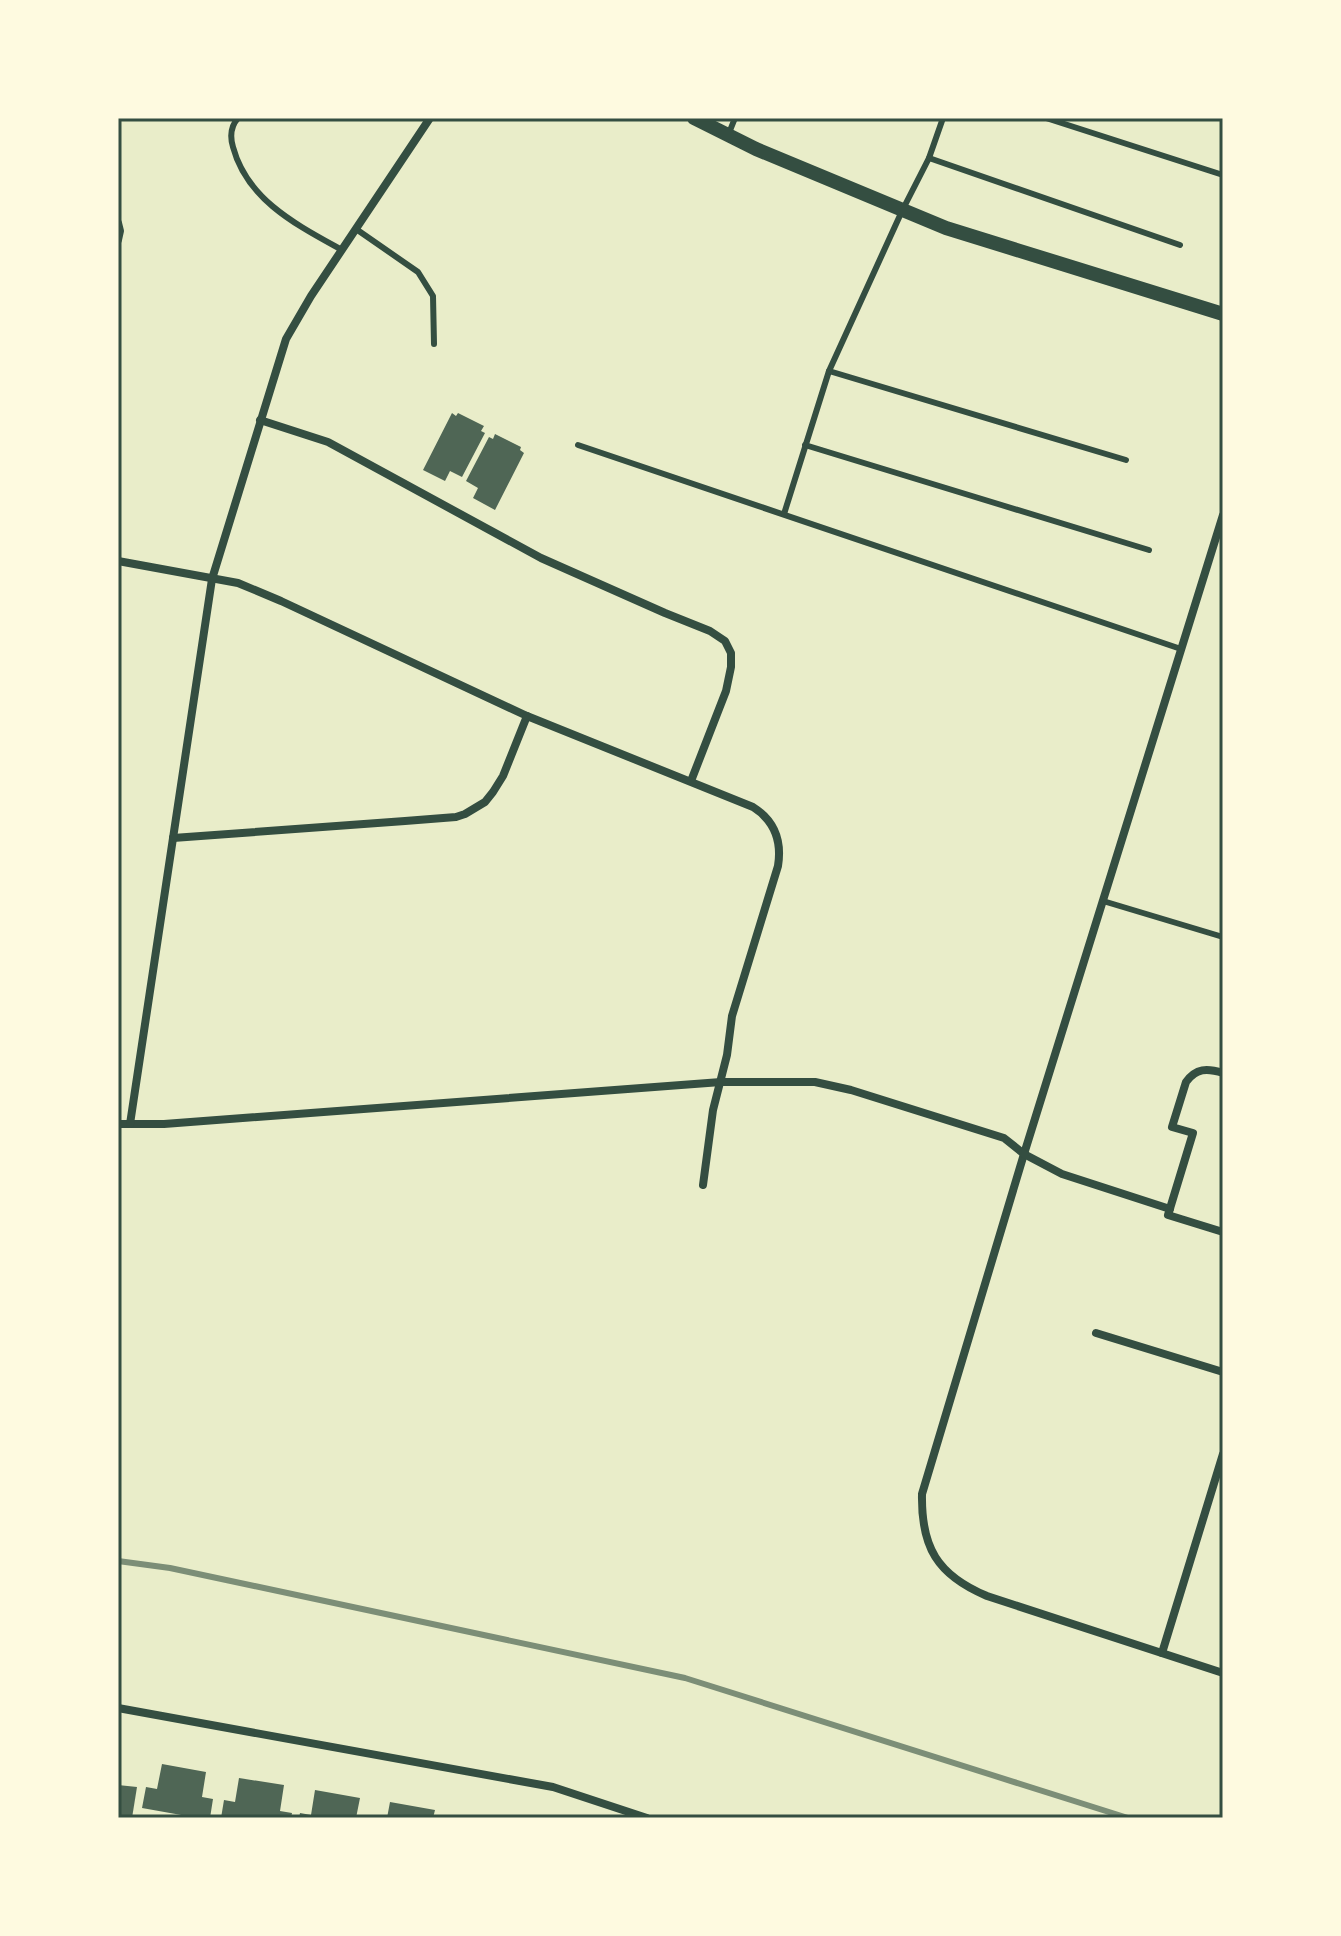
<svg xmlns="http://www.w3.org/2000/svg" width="1341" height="1936" font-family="'Noto Sans',sans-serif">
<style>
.building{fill:#4f6655}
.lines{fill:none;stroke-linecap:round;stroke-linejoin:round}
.service{stroke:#344e41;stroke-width:6}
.minor{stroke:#344e41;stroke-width:8}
.tertiary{stroke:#344e41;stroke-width:14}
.rail{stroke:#7c8e77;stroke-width:6}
.neatline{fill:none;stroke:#344e41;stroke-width:3}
</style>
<rect width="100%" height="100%" fill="#e9edc9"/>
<g class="building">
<path d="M452,413L456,416L458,413L484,426L481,431L485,433L462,477L450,471L445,481L423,470Z"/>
<path d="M495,434L521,447L520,450L524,453L495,510L473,498L478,488L466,481L489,437L493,439Z"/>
<path d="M162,1764L206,1772L202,1797L213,1799L210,1818H198L142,1808L146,1787L157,1789Z"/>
<path d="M239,1778L284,1785L280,1811L292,1813L291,1818H221L224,1800L235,1802Z"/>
<path d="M118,1785L137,1787L132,1818H118Z"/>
<path d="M315,1790L360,1798L356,1818H299L300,1813L311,1815Z"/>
<path d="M390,1802L435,1810L433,1818H387Z"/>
</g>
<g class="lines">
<g class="service">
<path d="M238,118C231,126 230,137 233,147C247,200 297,225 342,250"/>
<path d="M1046,118L1223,175"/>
<path d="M729,133L735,118"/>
<path d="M929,158L943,118"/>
<path d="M356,229L418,272L433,296L434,344"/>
<path d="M829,371L902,211L929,158L1180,245"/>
<path d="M578,445L1181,649"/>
<path d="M805,445L1149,550"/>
<path d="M784,514L829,371L1126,460"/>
<path d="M1103,901L1223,937"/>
</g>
<g class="minor">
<path d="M118,223L120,231L118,240"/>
<path d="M260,420L328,442L541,558L665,613L710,631L725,641L731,653V667L726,691L691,781"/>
<path d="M1223,515L1024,1154L922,1494C921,1547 937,1575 987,1596L1223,1673"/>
<path d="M118,561L238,583L281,601L527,716L753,807C775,821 782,841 778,866L732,1016L727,1055L713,1110L703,1185"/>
<path d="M173,838L405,821L456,817L465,814L485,802L493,792L503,776L527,716"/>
<path d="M1223,1073C1207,1068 1196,1068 1186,1082L1172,1127L1193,1133L1168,1215L1223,1232"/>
<path d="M118,1124H164L721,1082H815L851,1090L1004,1138L1024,1154L1062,1174L1170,1209"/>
<path d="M130,1124L212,579L286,339L311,296L430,118"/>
<path d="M1096,1333L1223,1372"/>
<path d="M1162,1653L1223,1454"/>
<path d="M118,1708L553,1787L647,1818"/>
</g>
<path class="tertiary" d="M694,118L756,149L946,228L1223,314"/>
<path class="rail" d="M118,1561L170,1568L685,1678L1128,1818"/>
</g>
<rect width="1341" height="1936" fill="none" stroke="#fefae0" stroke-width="240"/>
<rect x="120" y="120" width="1101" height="1696" class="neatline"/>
</svg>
